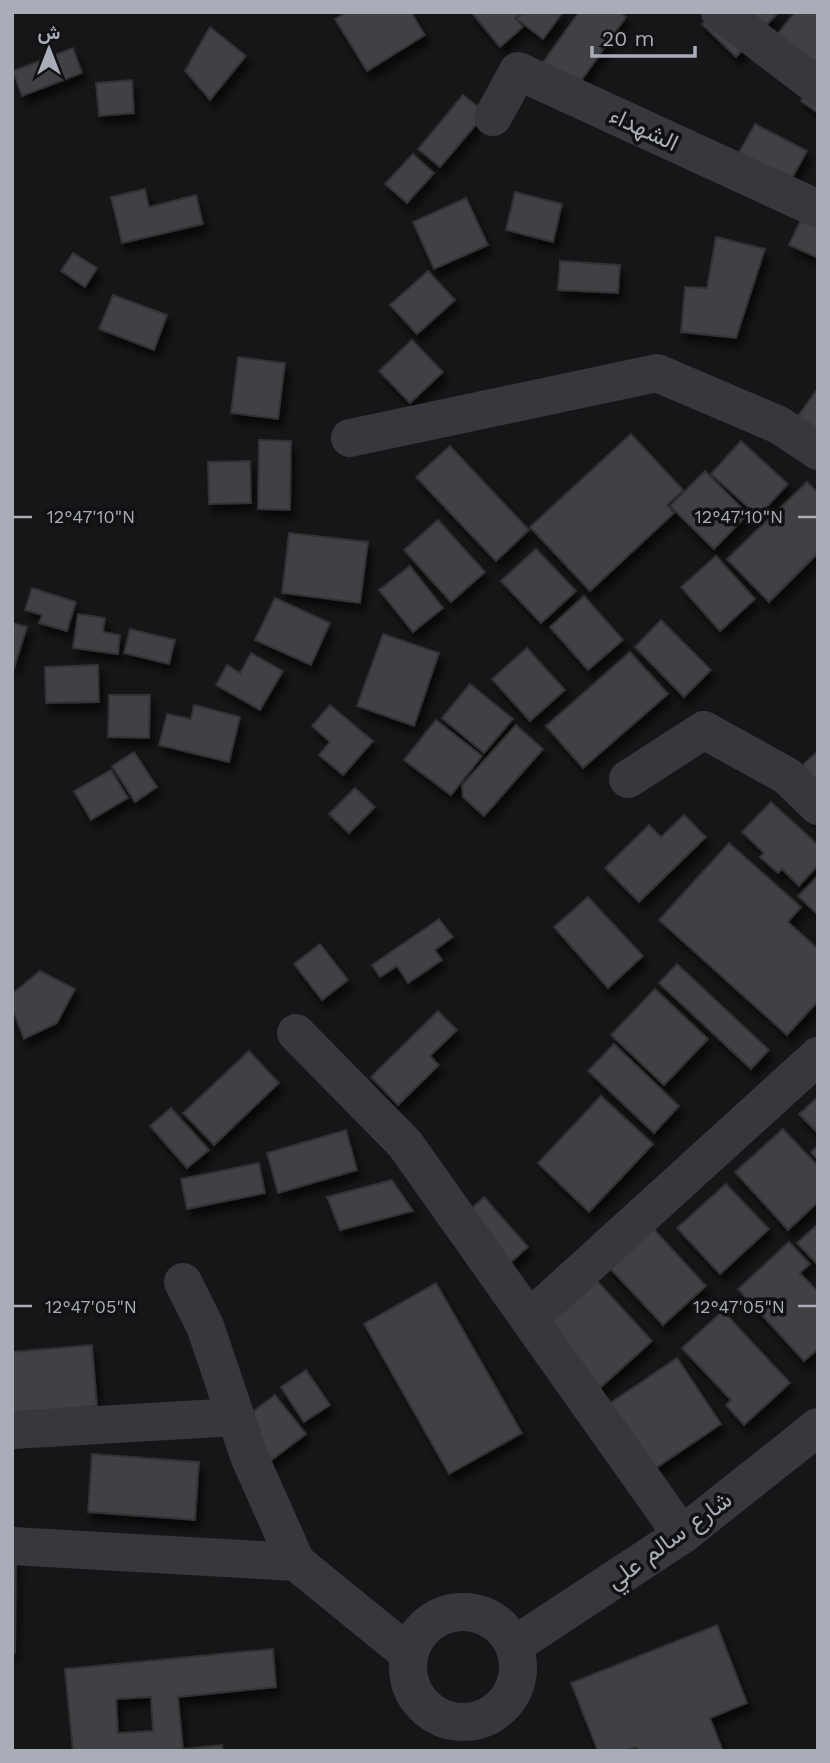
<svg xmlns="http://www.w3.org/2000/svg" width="830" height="1763" font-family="'Work Sans',Vazirmatn,sans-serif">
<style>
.building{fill:#404145;stroke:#303034;stroke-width:2;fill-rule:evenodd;filter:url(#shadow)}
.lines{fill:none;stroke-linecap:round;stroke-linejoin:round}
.minor{stroke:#37383d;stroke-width:38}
.ticks{fill:none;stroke:#a8adb8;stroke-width:2.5}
.labels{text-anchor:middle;stroke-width:7;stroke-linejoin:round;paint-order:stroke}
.street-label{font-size:24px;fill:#a8adb8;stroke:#111113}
.ticks-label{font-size:18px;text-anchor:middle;fill:#a8adb8;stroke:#111113;stroke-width:7;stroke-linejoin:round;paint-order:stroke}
</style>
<defs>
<filter id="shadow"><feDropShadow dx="4.5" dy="8" stdDeviation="3.5" flood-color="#0009"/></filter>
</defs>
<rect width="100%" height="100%" fill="#161618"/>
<g class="building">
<path d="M347,12H411L425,35L367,71L335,19Z"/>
<path d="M471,12H519L520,14L515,18L523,27L500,47Z"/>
<path d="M522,12H563L543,39L517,19Z"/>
<path d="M579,12H619L626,17L576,88L542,64Z"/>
<path d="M714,12H779L736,57L702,24Z"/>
<path d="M795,12H814L818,15V58L797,85L760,56Z"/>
<path d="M210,27L246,56L210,100L185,71Z"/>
<path d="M73,48L82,73L22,96L13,71Z"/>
<path d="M818,78V113L801,101Z"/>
<path d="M132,80L134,113L99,116L96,83Z"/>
<path d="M463,95L486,113L440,167L418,149Z"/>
<path d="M755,124L807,151L779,202L727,174Z"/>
<path d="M413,154L434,173L407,203L385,184Z"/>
<path d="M145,189L149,207L196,195L203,224L122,243L111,197Z"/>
<path d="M515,192L562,204L553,242L506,230Z"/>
<path d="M812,196L818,198V258L789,245Z"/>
<path d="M466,198L488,245L434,269L413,222Z"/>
<path d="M716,237L765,249L736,338L681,332L685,287L707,288Z"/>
<path d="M73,253L97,268L85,287L61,271Z"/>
<path d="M560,261L620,265L618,293L558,290Z"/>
<path d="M428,271L455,300L417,334L390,305Z"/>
<path d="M113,295L167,315L154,350L99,329Z"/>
<path d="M412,340L443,372L410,403L379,371Z"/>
<path d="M238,357L285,363L278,419L231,413Z"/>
<path d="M818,388V451L788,430Z"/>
<path d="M631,434L683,490L667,505L674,513L590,591L530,527Z"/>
<path d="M259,440L291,441L290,510L258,509Z"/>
<path d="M741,441L788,484L758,516L711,474Z"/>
<path d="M450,446L529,530L496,561L416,477Z"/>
<path d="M250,461L251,503L209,504L208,462Z"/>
<path d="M705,471L748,514L714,549L670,506Z"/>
<path d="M807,482L818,493V553L769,602L727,559Z"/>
<path d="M438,520L485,572L451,602L404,550Z"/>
<path d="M289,533L368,542L360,603L282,593Z"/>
<path d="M536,549L576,591L541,623L501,581Z"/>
<path d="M716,556L755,599L720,631L681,587Z"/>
<path d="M410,566L443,608L413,632L379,590Z"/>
<path d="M32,588L76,602L67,631L39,623L42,615L25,610Z"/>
<path d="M584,596L623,640L588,670L550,627Z"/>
<path d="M275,598L330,623L311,665L255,640Z"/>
<path d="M78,614L105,618L103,632L120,635L118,654L73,648Z"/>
<path d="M661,620L711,670L684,697L635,647Z"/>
<path d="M12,623L27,627L14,668L12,667Z"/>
<path d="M130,629L175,640L169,664L124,653Z"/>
<path d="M383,634L439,653L414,726L357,706Z"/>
<path d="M527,648L565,690L530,721L492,679Z"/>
<path d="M630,652L668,694L583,768L546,726Z"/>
<path d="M251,653L283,671L260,710L216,685L227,665L240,673Z"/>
<path d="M98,665L99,702L46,703L45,667Z"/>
<path d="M470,684L513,719L484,753L442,718Z"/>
<path d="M109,695H150L149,738L108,737Z"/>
<path d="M194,705L240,717L229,762L159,745L167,714L191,719Z"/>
<path d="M330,705L373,741L343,775L319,755L330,742L312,726Z"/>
<path d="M436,720L482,756L451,795L404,760Z"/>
<path d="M516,725L543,749L484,816L463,797L462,785Z"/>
<path d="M818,751V824L781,785Z"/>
<path d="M134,752L157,787L135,802L112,766Z"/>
<path d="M111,770L128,798L91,820L74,791Z"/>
<path d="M355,788L375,807L349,833L329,814Z"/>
<path d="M771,802L818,845V865L799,886L782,869L778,873L760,857L764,853L742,832Z"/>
<path d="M684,815L706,837L639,902L605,868L649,825L661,837Z"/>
<path d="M729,843L801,907L788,922L818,949V1001L787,1035L659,920Z"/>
<path d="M818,876V915L798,896Z"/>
<path d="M588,897L643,956L608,988L554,927Z"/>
<path d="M439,919L453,937L435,950L442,960L408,983L397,966L380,977L372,965Z"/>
<path d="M320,944L348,980L322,1000L294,964Z"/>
<path d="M677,964L769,1050L751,1069L659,983Z"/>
<path d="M40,971L75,989L57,1023L24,1039L12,1008V994Z"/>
<path d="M655,989L708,1039L664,1085L611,1035Z"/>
<path d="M438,1011L457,1030L430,1056L439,1065L398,1105L371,1077Z"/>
<path d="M614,1044L679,1106L654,1133L588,1071Z"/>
<path d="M249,1051L279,1083L214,1145L183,1113Z"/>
<path d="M601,1096L653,1144L589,1212L538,1163Z"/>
<path d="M818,1097V1133L799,1114Z"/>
<path d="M171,1108L209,1150L187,1168L150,1126Z"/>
<path d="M783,1129L818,1166V1202L788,1230L735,1172Z"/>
<path d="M346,1130L357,1170L278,1193L267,1153Z"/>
<path d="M818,1146V1160L811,1152Z"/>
<path d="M259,1163L265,1193L187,1209L181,1179Z"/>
<path d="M392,1180L413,1211L340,1230L327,1197Z"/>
<path d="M726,1184L769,1229L720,1274L677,1228Z"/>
<path d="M484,1197L528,1247L490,1281L446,1232Z"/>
<path d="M649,1224L706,1286L663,1325L605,1263Z"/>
<path d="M818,1224V1265L797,1243Z"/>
<path d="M789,1242L810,1264L800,1273L818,1292V1349L804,1361L738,1289Z"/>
<path d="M597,1281L652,1341L590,1397L535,1337Z"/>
<path d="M436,1283L522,1433L449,1474L364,1324Z"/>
<path d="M723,1311L790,1383L744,1425L726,1405L731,1400L682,1348Z"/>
<path d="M92,1345L97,1406L12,1414V1352Z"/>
<path d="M677,1358L721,1424L635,1482L591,1416Z"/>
<path d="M306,1370L330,1405L304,1422L281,1387Z"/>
<path d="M275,1395L306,1434L265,1465L234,1426Z"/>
<path d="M92,1454L199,1462L195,1520L88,1512Z"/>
<path d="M12,1547H16L15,1653H12Z"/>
<path d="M717,1625L747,1703L710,1718L723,1751H638L636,1747L625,1751H598L571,1683Z"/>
<path d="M273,1649L276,1687L178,1697L183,1749L222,1745L223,1751H73L65,1669ZM151,1697L153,1731L118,1733L116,1699Z"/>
</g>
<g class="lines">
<g class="minor">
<path d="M720,12L818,87"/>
<path d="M493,117L518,71L818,209"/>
<path d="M350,438L657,373L779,425L818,451"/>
<path d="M628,779L704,730L787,776L818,806"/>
<path d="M296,1033L405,1144L682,1535"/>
<path d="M183,1282L205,1326L249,1456L296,1562"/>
<path d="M529,1319L818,1056"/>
<path d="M12,1430L236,1417"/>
<path d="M12,1546L296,1562L409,1654"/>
<circle cx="463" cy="1667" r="55"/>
<path d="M515,1645L682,1535L818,1427"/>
</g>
</g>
<path class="ticks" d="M14,517H32M798,517H816M14,1306H32M798,1306H816"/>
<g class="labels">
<g class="street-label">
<text transform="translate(644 129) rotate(25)" y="8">الشهداء</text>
<text transform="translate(669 1540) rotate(-36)" y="8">شارع سالم علي</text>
</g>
</g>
<g class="ticks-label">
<text x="91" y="523">12°47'10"N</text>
<text x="739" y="523">12°47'10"N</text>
<text x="91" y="1313">12°47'05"N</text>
<text x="739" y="1313">12°47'05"N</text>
</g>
<rect width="830" height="1763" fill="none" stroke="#a8adb8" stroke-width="28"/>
<g transform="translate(49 49)" stroke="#111113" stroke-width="5" paint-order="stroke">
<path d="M0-5L12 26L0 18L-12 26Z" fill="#a8adb8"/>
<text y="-10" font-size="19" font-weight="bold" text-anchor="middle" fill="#a8adb8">ش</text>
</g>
<path d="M592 46v10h103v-10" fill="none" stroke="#a8adb8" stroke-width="3.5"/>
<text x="602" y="46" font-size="21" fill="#a8adb8" stroke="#111113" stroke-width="5" paint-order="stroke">20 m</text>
</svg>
